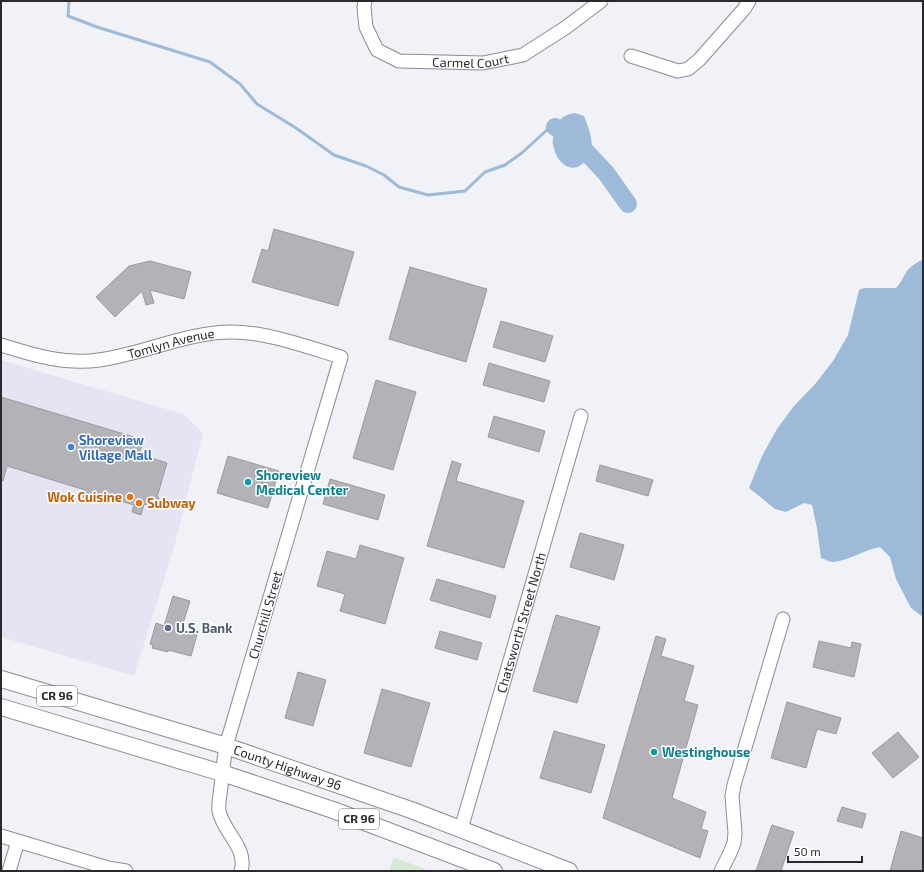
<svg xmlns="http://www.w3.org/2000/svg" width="924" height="872" font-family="'Exo 2',sans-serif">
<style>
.built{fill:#e5e4f3}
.green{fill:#d6ead4}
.water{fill:#9dbad9}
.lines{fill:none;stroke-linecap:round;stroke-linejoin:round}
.stream{stroke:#9dbad9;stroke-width:3}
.river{stroke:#9dbad9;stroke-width:18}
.building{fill:#b3b2b9;stroke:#9a9aa1}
.minor-casing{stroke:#8c8b92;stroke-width:15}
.major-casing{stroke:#8c8b92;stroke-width:18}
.minor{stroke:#fff;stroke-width:13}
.major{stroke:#fff;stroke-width:16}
.shop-dot{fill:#3f7fe0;stroke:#fff;stroke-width:1.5}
.culture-dot{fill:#0f9aa8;stroke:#fff;stroke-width:1.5}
.food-dot{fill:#e8710a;stroke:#fff;stroke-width:1.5}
.service-dot{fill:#5c6f8a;stroke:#fff;stroke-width:1.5}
.labels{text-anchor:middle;stroke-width:3;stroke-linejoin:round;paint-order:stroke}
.shield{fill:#fff;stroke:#6a6a6c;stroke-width:1}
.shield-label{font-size:12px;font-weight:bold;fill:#2a2a2d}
.street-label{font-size:13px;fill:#2a2a2d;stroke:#fff}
.shop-label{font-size:13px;font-weight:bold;fill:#366cbe;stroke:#fff;text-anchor:start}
.culture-label{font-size:13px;font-weight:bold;fill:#0d838f;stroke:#fff;text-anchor:start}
.food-label{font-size:13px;font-weight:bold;fill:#c56008;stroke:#fff;text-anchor:end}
.service-label{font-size:13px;font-weight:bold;fill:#4e5e75;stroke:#fff;text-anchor:start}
</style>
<rect width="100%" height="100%" fill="#f1f1f8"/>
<path class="built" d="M1,360L183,414L203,433L175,544L134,676L1,637Z"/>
<path class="green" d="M394,857L430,871H389Z"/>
<g class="water">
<path d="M575,113L584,116C588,127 594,140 591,152C590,155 587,157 586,160C572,178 555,161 553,144C552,140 554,135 555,132C557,119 563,115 575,113Z"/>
<path d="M923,260V617L911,608L896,579L890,557L880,547C864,550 850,560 833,562C829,562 825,559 821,558L817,528L812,505L804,503L786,512L775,509L749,488L762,456L777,429L794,406L816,383L833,361L848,335L859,290L864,288H896C901,283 903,277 907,271C910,267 918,261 923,260Z"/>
</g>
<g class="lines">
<path class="stream" d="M69,1L68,16L97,27L210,62L240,84L257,104L296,128L334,155L366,166L384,175L399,187L428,195L465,191L485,172L505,165L523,152L549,128L555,127"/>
<path class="river" d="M555,127L574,139L606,173L628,204"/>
</g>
<g class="building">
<path d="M274,229L354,252L338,306L252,282L262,249L268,251Z"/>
<path d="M150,261L191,272L184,299L150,290L154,303L146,305L142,291L115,317L96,297L129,266Z"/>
<path d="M410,267L487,289L466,362L389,339Z"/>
<path d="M501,321L553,336L545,362L493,347Z"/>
<path d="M489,363L550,381L544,402L483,385Z"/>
<path d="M376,380L416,392L393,470L353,458Z"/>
<path d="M1,397L144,440L139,454L167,463L157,497L159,498L156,507L144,504L141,515L132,512L134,505L94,493L91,500L83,497L85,490L7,466L3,481L1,480Z"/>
<path d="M494,416L545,431L539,452L488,437Z"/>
<path d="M228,456L279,471L268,508L217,493Z"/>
<path d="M452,461L461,464L456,481L524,501L504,568L427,546Z"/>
<path d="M600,465L653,480L648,496L596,481Z"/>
<path d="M330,479L385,495L378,520L323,504Z"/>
<path d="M580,533L624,545L614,580L570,567Z"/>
<path d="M360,545L404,558L385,624L340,611L345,594L317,586L327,551L356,559Z"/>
<path d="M437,579L496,596L490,618L430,600Z"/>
<path d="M173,596L190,601L181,630L197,635L191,656L168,650V652L152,648L153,645L150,644L156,623L164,626Z"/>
<path d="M556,615L600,627L577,703L533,691Z"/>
<path d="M440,631L482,643L477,660L435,648Z"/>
<path d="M656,636L666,639L661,656L694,666L684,701L698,705L672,798L706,812L701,829L708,831L700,858L603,818Z"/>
<path d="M819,641L851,648L852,642L861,644L854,677L813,667Z"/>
<path d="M298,672L326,680L313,726L285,718Z"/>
<path d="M382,689L430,703L411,767L364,753Z"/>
<path d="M787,702L841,718L836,734L817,729L806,768L771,758Z"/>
<path d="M554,731L605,745L591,793L540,778Z"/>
<path d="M898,732L919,757L893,778L872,753Z"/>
<path d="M842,807L866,814L862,828L837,821Z"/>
<path d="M772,825L794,832L781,871H756Z"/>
<path d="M901,831L923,838V871H890Z"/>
</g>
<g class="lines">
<g class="minor-casing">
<g id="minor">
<path id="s1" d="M365,1L364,7L366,27L377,50L399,61L483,63L523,55L565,28L601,1"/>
<path d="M631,56L678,71L688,69L699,60L744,9L749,1"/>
<path id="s2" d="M1,345C33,355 65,365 99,360C144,354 186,332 232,332C268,332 307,347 341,357L226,746C224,760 222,773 221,787C220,795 218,803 219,811C223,832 248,848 241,871"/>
<path id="s3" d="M461,829L581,416"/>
<path d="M1,836L108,868L126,871"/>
<path d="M9,871L18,841"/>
<path d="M721,871L730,853L734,843L735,833L732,796L734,785L783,619"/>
</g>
</g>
<g class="major-casing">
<g id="major">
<path id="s4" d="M1,679L226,746L411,810L569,871"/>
<path d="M1,707L222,773L333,810L494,871"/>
</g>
</g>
<use href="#minor" class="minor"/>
<use href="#major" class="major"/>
</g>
<circle class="shop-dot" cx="71" cy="447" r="4"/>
<g class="culture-dot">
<circle cx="248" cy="482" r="4"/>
<circle cx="654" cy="752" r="4"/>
</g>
<g class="food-dot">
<circle cx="130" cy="497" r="4"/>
<circle cx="139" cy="503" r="4"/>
</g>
<circle class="service-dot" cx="168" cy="628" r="4"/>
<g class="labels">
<g class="shield">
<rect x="37" y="686" width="40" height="20" rx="3"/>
<rect x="339" y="809" width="40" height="20" rx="3"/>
</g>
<g class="shield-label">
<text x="57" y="700">CR 96</text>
<text x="359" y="823">CR 96</text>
</g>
<g class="street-label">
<text dy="5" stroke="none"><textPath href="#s1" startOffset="148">Carmel Court</textPath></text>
<text dy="5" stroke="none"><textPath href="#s2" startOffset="174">Tomlyn Avenue</textPath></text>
<text transform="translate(265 615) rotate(-74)" y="5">Churchill Street</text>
<text dy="5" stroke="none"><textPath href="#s3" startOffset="215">Chatsworth Street North</textPath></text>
<text dy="5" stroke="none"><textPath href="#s4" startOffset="300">County Highway 96</textPath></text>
</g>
<g class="shop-label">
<text x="79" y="445">Shoreview<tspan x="79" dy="15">Village Mall</tspan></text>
</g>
<g class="culture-label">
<text x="256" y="480">Shoreview<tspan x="256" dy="15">Medical Center</tspan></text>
<text x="662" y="757">Westinghouse</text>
</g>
<g class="food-label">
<text x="122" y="502">Wok Cuisine</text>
<text x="147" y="508" text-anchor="start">Subway</text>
</g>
<g class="service-label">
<text x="176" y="633">U.S. Bank</text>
</g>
</g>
<rect width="924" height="872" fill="none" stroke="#2a2a2d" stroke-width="4"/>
<path d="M788 856v6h74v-6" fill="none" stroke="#2a2a2d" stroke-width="2"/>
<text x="794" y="856" font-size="12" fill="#2a2a2d" stroke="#ffffff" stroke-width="3" paint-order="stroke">50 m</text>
</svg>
